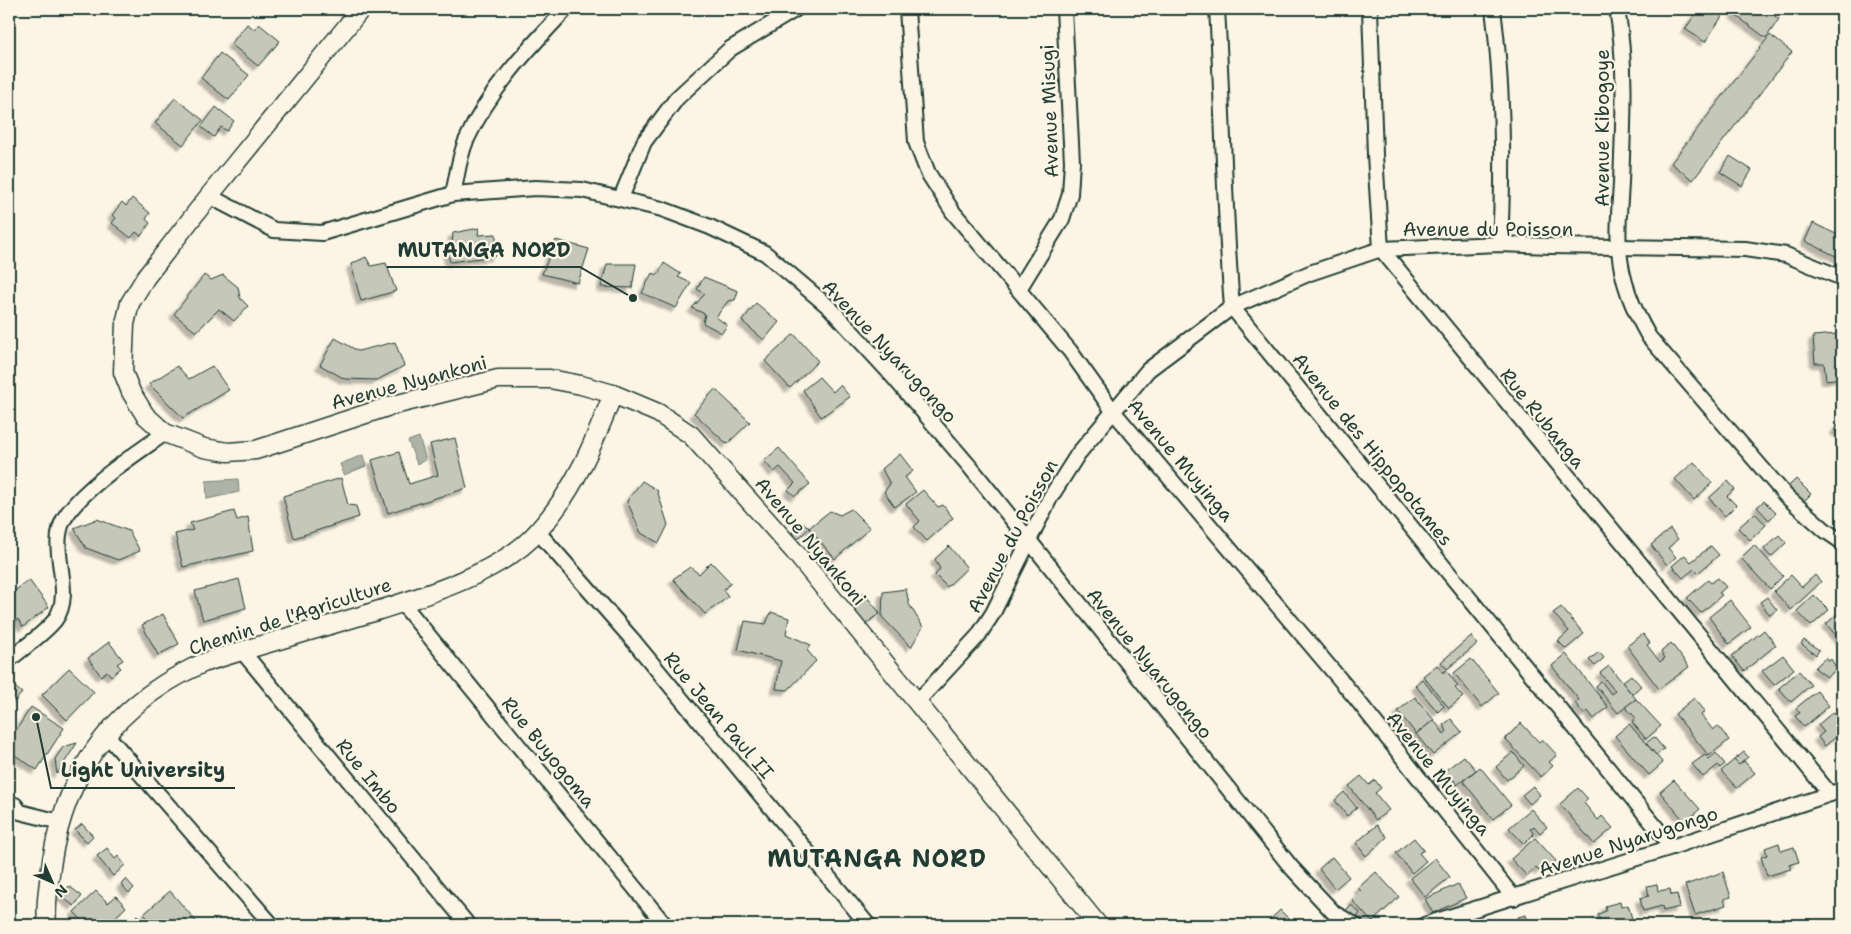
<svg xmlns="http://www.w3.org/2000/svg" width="1851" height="934" font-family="'Shantell Sans',sans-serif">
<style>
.water{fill:#aeb3a7;stroke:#758479}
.building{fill:#c5c7b9;stroke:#1f3d34;filter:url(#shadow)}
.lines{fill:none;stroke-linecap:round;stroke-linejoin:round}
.minor-casing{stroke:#1f3d34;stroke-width:18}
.tertiary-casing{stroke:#1f3d34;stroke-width:21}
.minor{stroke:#fcf5e5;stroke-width:14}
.tertiary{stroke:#fcf5e5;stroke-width:18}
.labels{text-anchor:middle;stroke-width:4.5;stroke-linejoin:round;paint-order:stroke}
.street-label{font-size:19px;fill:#1f3d34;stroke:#fcf5e5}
.district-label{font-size:24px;font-weight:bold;letter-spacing:1px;fill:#1f3d34;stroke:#fcf5e5}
.leader{fill:none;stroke:#1f3d34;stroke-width:2}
.callout-dot{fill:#1f3d34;stroke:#fcf5e5;stroke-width:2}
.callout-label{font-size:20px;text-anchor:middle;font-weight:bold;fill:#1f3d34;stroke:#fcf5e5;stroke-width:4.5;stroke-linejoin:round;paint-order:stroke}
</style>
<defs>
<filter id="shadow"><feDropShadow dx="-4.5" dy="4.5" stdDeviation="1" flood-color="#0004"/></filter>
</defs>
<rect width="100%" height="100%" fill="#fcf5e5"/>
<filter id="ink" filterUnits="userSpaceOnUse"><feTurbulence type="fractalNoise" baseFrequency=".02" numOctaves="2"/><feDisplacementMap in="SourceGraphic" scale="10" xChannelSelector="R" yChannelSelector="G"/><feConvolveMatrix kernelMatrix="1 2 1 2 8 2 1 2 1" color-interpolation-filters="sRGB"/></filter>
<g filter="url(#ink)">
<g class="water">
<path d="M419,437L426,460L417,464L408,441Z"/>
<path d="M363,455L366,466L344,475L340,464Z"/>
<path d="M238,479L239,492L207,499L206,481Z"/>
</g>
<g class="building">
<path d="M1699,9H1727L1705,42L1685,29Z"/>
<path d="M1739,9H1765L1779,19L1766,38L1734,14Z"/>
<path d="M247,24L254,29L259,24L280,41L258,66L231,44Z"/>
<path d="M1770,35L1792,52L1693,180L1671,163Z"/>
<path d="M220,53L249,75L229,100L201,78Z"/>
<path d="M175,98L203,120L183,145L155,123Z"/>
<path d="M216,107L234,121L227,131L221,127L214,137L201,127Z"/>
<path d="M1730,156L1752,170L1742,186L1720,172Z"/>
<path d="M132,198L150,213L146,219L150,223L141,236L136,232L131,238L112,223L116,218L112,215L122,202L126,206Z"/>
<path d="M1813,223L1842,237V259L1805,241Z"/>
<path d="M479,228L478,235L496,234V256L450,262L446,247L452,244L453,233Z"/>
<path d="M556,240L589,249L578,283L542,274Z"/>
<path d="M366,257L371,266L386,263L396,291L361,301L351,264Z"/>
<path d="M664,263L681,274L678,277L691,283L676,308L642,293L652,273L658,275Z"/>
<path d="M607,264H636L632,288L601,287Z"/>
<path d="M204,275L211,280L223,275L238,287L240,298L248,306L234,321L219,309L196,332L174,314Z"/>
<path d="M704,277L738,291L735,300L728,301L716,317L727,325L722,333L703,323L705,314L692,308L705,294L697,289Z"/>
<path d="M756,303L779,322L764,340L742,321Z"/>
<path d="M794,334L818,361L790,388L765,361Z"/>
<path d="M1837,334V341L1842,340V378L1826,380L1824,363H1815L1813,336Z"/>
<path d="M335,338L358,351L395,342L404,366L377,380L345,379L320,365Z"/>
<path d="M177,366L189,379L212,366L229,390L183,418L149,384Z"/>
<path d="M819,377L833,392L840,385L850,397L821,417L803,390Z"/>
<path d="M715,389L750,422L727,444L694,413Z"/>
<path d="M1842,421V434L1834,430Z"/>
<path d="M455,438L467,488L388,513L372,460L399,452L409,484L438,475L430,444Z"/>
<path d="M779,448L810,484L795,496L788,490L795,483L780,467L774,472L764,461Z"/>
<path d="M900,454L913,471L905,477L916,492L895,507L884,492L890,484L882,469Z"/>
<path d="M1694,462L1712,483L1694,500L1675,479Z"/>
<path d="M341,478L348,505L356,506L359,517L294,538L283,496Z"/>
<path d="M1796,479L1811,494L1802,503L1787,488Z"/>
<path d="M642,481L657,490L668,525L659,543L641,533L627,501Z"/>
<path d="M1728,481L1735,489L1727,496L1736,505L1725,516L1709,498Z"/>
<path d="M923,490L938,507L943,505L953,518L927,541L914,527L920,521L906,504Z"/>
<path d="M1764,501L1776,513L1769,520L1757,507Z"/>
<path d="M851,509L870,528L835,559L809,528L830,511L840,515Z"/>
<path d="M234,511L237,520L248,517L253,551L183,567L175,534L193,530L190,523Z"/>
<path d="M1755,513L1766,525L1750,540L1738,528Z"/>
<path d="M97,519L129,531L140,551L118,560L86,548L74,528Z"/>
<path d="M804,523L809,528L798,539L792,532Z"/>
<path d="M1670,529L1678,539L1668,548L1676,557L1667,565L1651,545Z"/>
<path d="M1779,535L1786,543L1771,557L1764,549Z"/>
<path d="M1754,545L1783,576L1770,589L1741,558Z"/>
<path d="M949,546L967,568L947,587L935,575L940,569L935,559Z"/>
<path d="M1711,546L1719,555L1698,573L1694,569L1683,578L1672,566L1685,555L1691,562Z"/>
<path d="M711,562L731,583L723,590L728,597L705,614L673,579L690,567L699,574Z"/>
<path d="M1791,575L1802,587L1815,575L1821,582L1791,610L1774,591Z"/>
<path d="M1718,578L1726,587L1719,593L1722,595L1701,613L1687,598L1708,580L1711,583Z"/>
<path d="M239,579L246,608L203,620L195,591Z"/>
<path d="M29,580L49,607L23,627L18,619L9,626V595Z"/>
<path d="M906,589L909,604L923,627L911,647L882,617L883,592Z"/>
<path d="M863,592L880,613L862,627L846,609Z"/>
<path d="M1814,595L1829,610L1811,626L1797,611Z"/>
<path d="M1767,597L1777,610L1770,615L1760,602Z"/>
<path d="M1730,600L1751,627L1729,644L1709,617Z"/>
<path d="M1561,607L1584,634L1566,649L1558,641L1569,631L1553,613Z"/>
<path d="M1842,610V642L1826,624Z"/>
<path d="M771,612L789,618L786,634L811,645L807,650L816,661L788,690L776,689L781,661L738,650L745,621L766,624Z"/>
<path d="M163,614L179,644L158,655L142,625Z"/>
<path d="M1764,630L1776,645L1744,671L1732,656Z"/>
<path d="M1643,634L1650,643L1647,645L1660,662L1665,658L1661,652L1671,643L1689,667L1659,689L1627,646Z"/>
<path d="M1471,636L1477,644L1447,669L1441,662Z"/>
<path d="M1804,640L1819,650L1816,655L1801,644Z"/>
<path d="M109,642L123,660L117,664L121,668L111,676L107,671L101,676L88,658Z"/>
<path d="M1599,652L1604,658L1595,666L1589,660Z"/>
<path d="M1566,654L1608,707L1594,719L1588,711L1584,714L1575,703L1579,700L1552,666Z"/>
<path d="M1783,655L1794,669L1774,685L1762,671Z"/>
<path d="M1826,657L1829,661L1831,659L1837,669L1827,677L1815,668Z"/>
<path d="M1471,659L1499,693L1482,707L1454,673Z"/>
<path d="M1437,665L1443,673L1446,670L1458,686L1455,688L1463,697L1449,708L1423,676Z"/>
<path d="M1609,666L1636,699L1618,713L1596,686L1601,681L1611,694L1615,691L1600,673Z"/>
<path d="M69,668L94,692L67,720L42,695Z"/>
<path d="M1799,671L1811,685L1791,702L1779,688Z"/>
<path d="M1631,675L1641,686L1632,694L1622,682Z"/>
<path d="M1422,679L1444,706L1438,712L1415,685Z"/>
<path d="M9,682L22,693L15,701L9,696Z"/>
<path d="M1817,691L1829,706L1804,727L1795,716L1800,713L1796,708Z"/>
<path d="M1415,697L1434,720L1416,734L1398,711Z"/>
<path d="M1694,698L1705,711L1701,715L1713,730L1718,726L1729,740L1709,756L1675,714Z"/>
<path d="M1636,699L1661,726L1646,739L1632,722L1636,718L1625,707Z"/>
<path d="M31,707L64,728L37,770L9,751V741Z"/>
<path d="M1833,712L1842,723V732L1825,746L1818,737L1824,732L1818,725Z"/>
<path d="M1451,719L1462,732L1433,755L1416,734L1434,720L1444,734L1447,731L1443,725Z"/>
<path d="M1521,723L1539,742L1542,739L1557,755L1549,762L1553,766L1541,777L1505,739Z"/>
<path d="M1629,724L1663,763L1649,775L1615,736Z"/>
<path d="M1654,737L1664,749L1656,755L1646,743Z"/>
<path d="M77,743L57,774L55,759L63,747Z"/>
<path d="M1513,752L1524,766L1507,780L1496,767Z"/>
<path d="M1744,752L1748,757L1739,765L1734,760Z"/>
<path d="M1716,753L1725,764L1720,768L1718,765L1703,777L1692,764L1705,755L1709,759Z"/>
<path d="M1464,756L1476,770L1457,785L1453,779L1440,789L1433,780Z"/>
<path d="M1734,760L1739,765L1744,761L1755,773L1737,788L1721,771Z"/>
<path d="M1480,767L1511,805L1493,819L1463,781Z"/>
<path d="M1361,776L1369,785L1375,780L1381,788L1375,793L1389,810L1376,820L1349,786Z"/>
<path d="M1674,780L1700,809L1685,822L1660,792Z"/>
<path d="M1533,786L1540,795L1530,804L1522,795Z"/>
<path d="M1578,788L1588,799L1584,803L1598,820L1602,816L1613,828L1594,844L1560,804Z"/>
<path d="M1344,792L1357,808L1347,816L1335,800Z"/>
<path d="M1531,809L1547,827L1540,833L1534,826L1530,829L1534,834L1524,844L1509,828Z"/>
<path d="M82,824L93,836L87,842L75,830Z"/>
<path d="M1377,825L1387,837L1366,856L1356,843Z"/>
<path d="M1414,838L1424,850L1419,853L1426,861L1412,873L1396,853Z"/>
<path d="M1535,838L1556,861L1549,867L1547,864L1539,871L1536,868L1527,876L1511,859Z"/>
<path d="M1779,843L1781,851L1794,847L1799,862L1789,865L1791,869L1767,876L1761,857L1767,855L1765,848Z"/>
<path d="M107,848L115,859L118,856L125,865L113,876L97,856Z"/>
<path d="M1332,857L1349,877L1335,889L1319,869Z"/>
<path d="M1435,858L1450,877L1425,897L1410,878Z"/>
<path d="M1376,872L1399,897L1372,922L1352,900L1361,891L1358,888Z"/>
<path d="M1723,872L1731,897L1724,899L1726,905L1695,915L1685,885Z"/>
<path d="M126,879L134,888L129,893L121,884Z"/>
<path d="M1458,884L1466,898L1433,913L1425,899Z"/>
<path d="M1657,884L1658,891L1670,889L1671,895L1677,894L1680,907L1663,911L1662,906L1643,911L1640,898L1649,896L1647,886Z"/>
<path d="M69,886L82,896L74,906L61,896Z"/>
<path d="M96,891L108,903L116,896L126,907L107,925H94L91,922L87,925L74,912Z"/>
<path d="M170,891L196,921L190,925H154L144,914Z"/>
<path d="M1620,902L1621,907L1628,905L1634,925H1601L1598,914L1606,911L1605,906Z"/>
<path d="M1351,905L1360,913L1352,923L1342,914Z"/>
<path d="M1280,910L1289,919L1285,925H1265Z"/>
<path d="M138,915L147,925H127Z"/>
<path d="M1526,915L1529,925H1520L1518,917Z"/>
<path d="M1556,920L1558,925H1540Z"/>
</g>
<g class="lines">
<g class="minor-casing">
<g id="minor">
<path d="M907,9L916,142L928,173L953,212L1070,351L1113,411L1354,696L1514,898"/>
<path d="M1217,9C1223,108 1224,207 1232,307L1672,847"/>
<path d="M1370,9L1375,155L1381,249L1830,794"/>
<path d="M1493,9C1503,86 1504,166 1500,244"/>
<path d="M1617,9C1627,65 1623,126 1621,183C1620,204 1617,227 1619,248C1621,281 1633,309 1649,337L1786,496L1826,531L1842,542"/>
<path d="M453,194C457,177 459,157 466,141C489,90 528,49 566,9"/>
<path d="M209,196L274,230L322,233L453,194L535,188L582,190L662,209L710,227L765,253L830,308L889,372L971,468L1291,867L1334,913L1355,925"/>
<path d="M621,198L644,142L677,98L730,49L796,9"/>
<path d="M1019,289L1062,219L1070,194L1072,162L1064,9"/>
<path d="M538,532L631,638L868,925"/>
<path d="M402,603L665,925"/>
<path d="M242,651L468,925"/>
<path d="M9,660C24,647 43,635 55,620C76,591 47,549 64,519C82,488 136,454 165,433"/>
<path d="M917,702L978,636L993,613L1050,498L1078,454L1148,370L1232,307L1310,273L1381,249L1500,244L1551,246L1745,249L1786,255L1842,278"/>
<path d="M106,734L272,925"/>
<path d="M9,803L15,805L20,812L60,822"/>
<path d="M1424,925L1672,847L1842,790"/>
</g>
</g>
<g class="tertiary-casing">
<g id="tertiary">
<path d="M361,9L209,196L146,277L130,303L125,324L123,372L131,392L145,415L165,433L204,448L228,452L256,450L390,406L498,379H550L581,385L613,394L658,413L691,435L794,551L1098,925"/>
<path d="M47,925C45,904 49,882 52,860C67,767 117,702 203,663C259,645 315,630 370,613C422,597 504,572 539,530C574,491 594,443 613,394"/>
</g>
</g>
<use href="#minor" class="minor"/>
<use href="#tertiary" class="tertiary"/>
</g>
</g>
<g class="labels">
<g class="street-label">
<text transform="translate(1049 111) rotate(-92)" y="7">Avenue Misugi</text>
<text transform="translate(1602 128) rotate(-90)" y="7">Avenue Kibogoye</text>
<text x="1488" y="236">Avenue du Poisson</text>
<text transform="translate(890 351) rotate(47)" y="7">Avenue Nyarugongo</text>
<text transform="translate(409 382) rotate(-15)" y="7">Avenue Nyankoni</text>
<text transform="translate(1543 418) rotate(51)" y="7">Rue Rubanga</text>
<text transform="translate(1373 449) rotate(51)" y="7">Avenue des Hippopotames</text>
<text transform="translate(1181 460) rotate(50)" y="7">Avenue Muyinga</text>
<text transform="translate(1012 536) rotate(-62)" y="7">Avenue du Poisson</text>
<text transform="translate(811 541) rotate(50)" y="7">Avenue Nyankoni</text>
<text transform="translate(290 616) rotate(-18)" y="7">Chemin de l'Agriculture</text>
<text transform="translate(1150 663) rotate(51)" y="7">Avenue Nyarugongo</text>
<text transform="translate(719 715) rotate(50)" y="7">Rue Jean Paul II</text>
<text transform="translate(549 752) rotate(51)" y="7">Rue Buyogoma</text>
<text transform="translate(1439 773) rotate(51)" y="7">Avenue Muyinga</text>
<text transform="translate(369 776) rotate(51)" y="7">Rue Imbo</text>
<text transform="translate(1628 841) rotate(-18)" y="7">Avenue Nyarugongo</text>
</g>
<g class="district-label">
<text x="877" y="867">MUTANGA NORD</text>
</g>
</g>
<path class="leader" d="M633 298L580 267H387M36 717L51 788H235"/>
<g class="callout-dot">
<circle cx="633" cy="298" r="5"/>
<circle cx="36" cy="717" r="5"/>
</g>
<g class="callout-label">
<text x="484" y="257">MUTANGA NORD</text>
<text x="143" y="777">Light University</text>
</g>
<rect width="1851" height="934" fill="none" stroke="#fcf5e5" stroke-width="30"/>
<rect x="15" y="15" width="1821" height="904" fill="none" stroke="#1f3d34" stroke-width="2" filter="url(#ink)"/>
<g transform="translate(52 882) rotate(135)" stroke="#fcf5e5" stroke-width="4" paint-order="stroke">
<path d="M0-4L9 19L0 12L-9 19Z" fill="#1f3d34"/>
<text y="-8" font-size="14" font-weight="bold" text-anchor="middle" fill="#1f3d34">N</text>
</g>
</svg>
